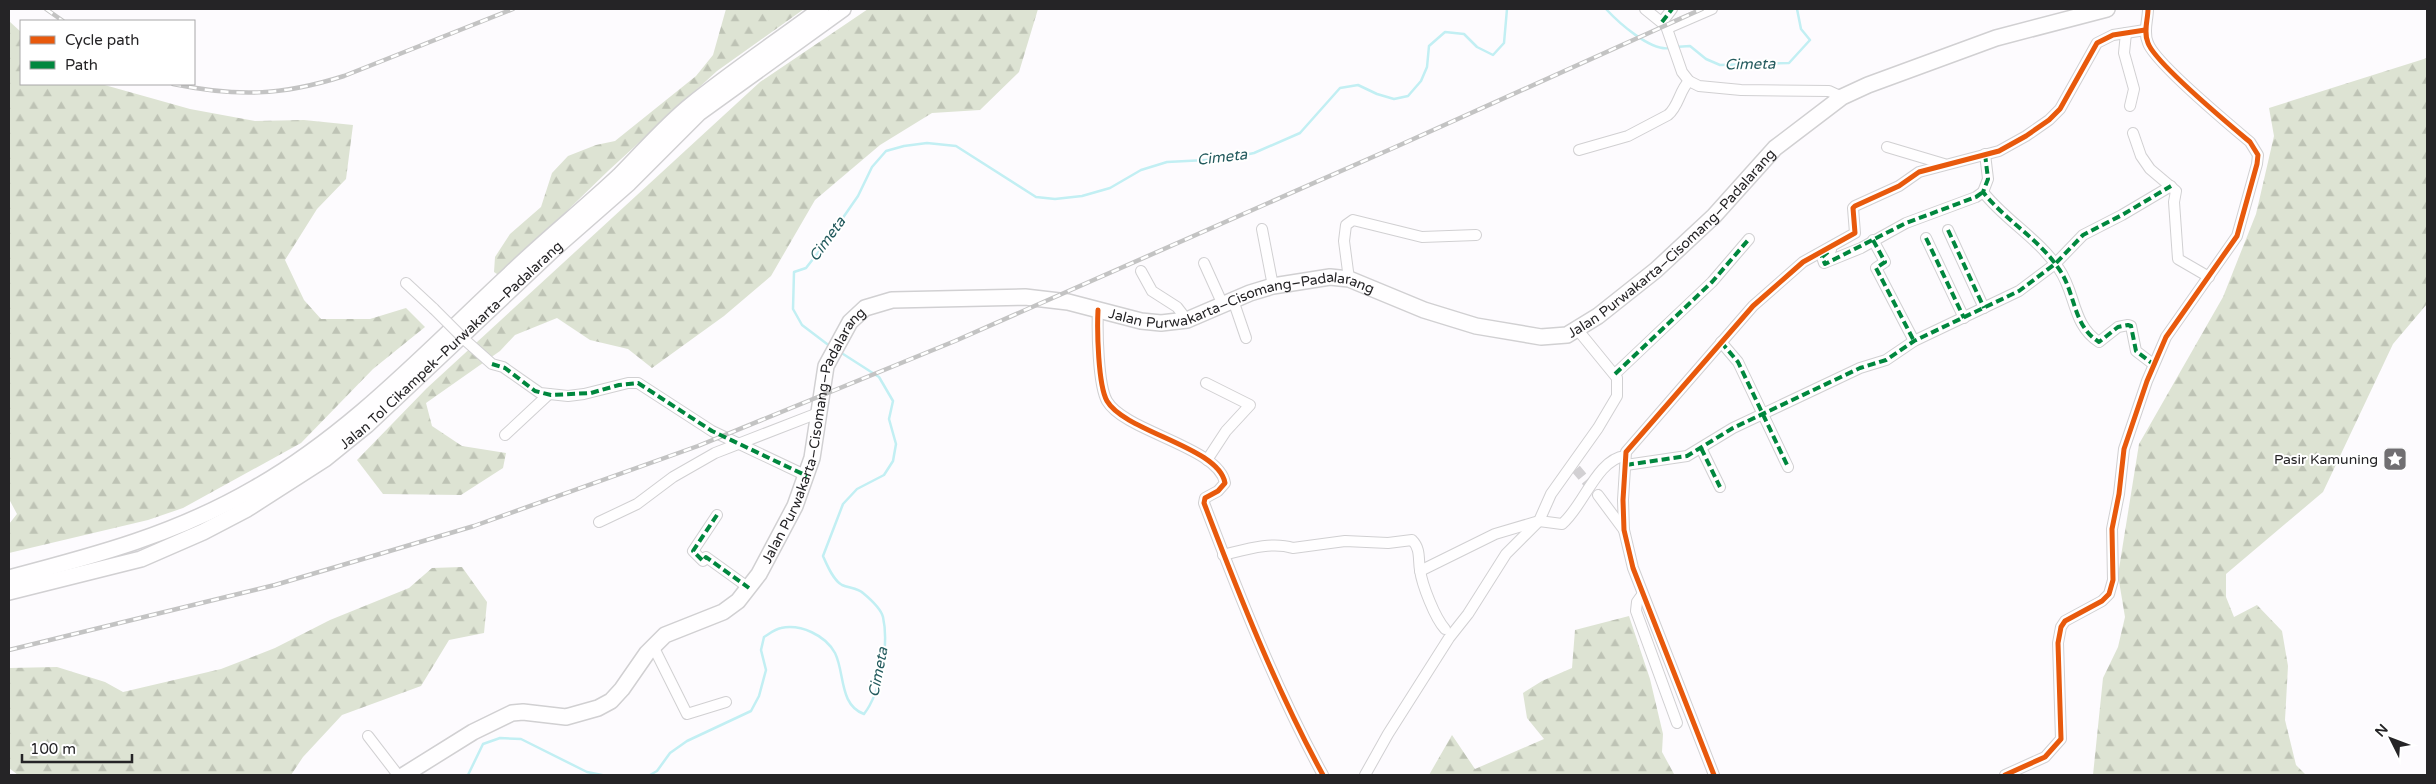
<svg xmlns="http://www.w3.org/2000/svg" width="2436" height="784" font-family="'Varela Round',sans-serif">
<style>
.forest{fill:url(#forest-firs)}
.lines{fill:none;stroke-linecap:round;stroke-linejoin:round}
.stream{stroke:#c2eff3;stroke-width:2.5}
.minor-tunnel{stroke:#d2d0d3;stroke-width:10;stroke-dasharray:10 5;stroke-linecap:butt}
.minor-casing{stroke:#d1d0d2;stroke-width:12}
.highway-casing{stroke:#d1d0d2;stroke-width:18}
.minor{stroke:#fffeff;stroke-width:10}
.highway{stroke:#fffeff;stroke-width:15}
.rail-casing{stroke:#c3c3c3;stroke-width:4.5}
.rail{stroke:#fff;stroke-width:2.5;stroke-dasharray:8;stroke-linecap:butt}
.minor-bridge-casing{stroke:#d1d0d2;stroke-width:12;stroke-linecap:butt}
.minor-bridge{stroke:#fffeff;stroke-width:10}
.quiet{stroke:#00873e;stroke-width:4;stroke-dasharray:8 4;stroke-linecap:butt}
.cycleway-casing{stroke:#fff;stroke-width:8}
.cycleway{stroke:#e8590c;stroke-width:5}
.labels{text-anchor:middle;stroke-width:4;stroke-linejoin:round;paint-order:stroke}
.street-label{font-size:14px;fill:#252426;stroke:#fff}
.poi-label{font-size:14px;fill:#252426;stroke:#fff;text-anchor:end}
.water-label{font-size:15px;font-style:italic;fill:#235a5d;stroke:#fff}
</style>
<defs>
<pattern id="forest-firs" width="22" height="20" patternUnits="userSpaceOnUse" patternTransform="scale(1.25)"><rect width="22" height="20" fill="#dde3d3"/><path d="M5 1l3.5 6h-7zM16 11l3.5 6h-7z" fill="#bec3b5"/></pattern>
</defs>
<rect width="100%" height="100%" fill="#fdfbfe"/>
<g class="forest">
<path d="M726,9H804L717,71L608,171L500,276L494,272L495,257L510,234L541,207L552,173L568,156L596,145L615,141L696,76L713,55Z"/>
<path d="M868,9H1038L1019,72L980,110L932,113L880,145L815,200L771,276L724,316L652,368L628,349L590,340L557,318L515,335L500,351L426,403L432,426L462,446L506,453L503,468L461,495L383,494L357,460L427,388L760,82Z"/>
<path d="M9,21L21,32V84H101L190,109L255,121L304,120L353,125L346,179L317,209L285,260L304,300L321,319H370L406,308L425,327L373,369L301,443L183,508L148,520L9,553V524L17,514L9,499Z"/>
<path d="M2427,58V304L2393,344L2323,492L2226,574V597L2234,617L2257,605L2282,631L2288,666L2285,720L2296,765L2306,775H2093L2103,678L2118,647L2125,617L2118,575L2139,444L2223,297L2256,214L2274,136L2269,108Z"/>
<path d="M462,567L487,602L484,633L449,640L421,686L342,715L303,757L291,775H18L9,768V668L57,667L105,682L123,692L221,669L275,648L330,620L409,588L432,568Z"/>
<path d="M1629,616L1650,679L1663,734L1662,752L1674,774L1429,775L1452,735L1475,769L1544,739L1527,718L1523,693L1542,681L1572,668L1575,630Z"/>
</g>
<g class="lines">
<g class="stream">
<path d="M1606,9C1618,22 1651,52 1670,48"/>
<path d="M1675,47L1690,46L1706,59L1720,65L1789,63L1810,40L1801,29L1797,9"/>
<path d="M831,347L802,325L793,309L794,272L806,268L824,245L858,196L872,167L886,151L904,146L927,143L956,146L1036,197L1055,199L1082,196L1110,188L1141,170L1167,162L1226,159L1254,153L1300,133L1340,88L1358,85L1377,94L1394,99L1408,96L1421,81L1427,67L1429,46L1445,32L1464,34L1477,47L1493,55L1504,43L1507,9"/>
<path d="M468,775L483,744L500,738L521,739L587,772L602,775"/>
<path d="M650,775L657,771L670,753L687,741L751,711L759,696L766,670L761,650L764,637C769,634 775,629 781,628C801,624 825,635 835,653C845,673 839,705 864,714C881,692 889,644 883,617C881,609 869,598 863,593C858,588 849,588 842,585C833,580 827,565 823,556L843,504L857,489L884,475L893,461L896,444L889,419L893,401L879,377L840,352"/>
</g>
<path class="minor-tunnel" d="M1576,469L1598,495"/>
<g class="minor-casing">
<g id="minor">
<path d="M1645,9L1666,26L1682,72L1689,81L1699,86L1741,90L1829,91L1842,97"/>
<path d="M1662,22L1672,9"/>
<path d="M1668,28L1712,9"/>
<path d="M2126,33L2124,53L2134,89L2130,106"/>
<path d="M2133,133L2141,156L2150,169L2176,191L2174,202L2178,259L2209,277"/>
<path d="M1887,147L1944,164"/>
<path d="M1579,150L1628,136L1668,115C1679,106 1679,91 1689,81"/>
<path d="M1985,154L1988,179L1983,192C2005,220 2039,239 2059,269C2076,293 2072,325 2099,342L2118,327L2128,325L2131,326L2136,351L2153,364"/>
<path d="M1262,229L1273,286"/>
<path d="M1948,230L1984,308"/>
<path d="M1926,238L1964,318"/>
<path d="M1873,240L1885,262L1876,268L1914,341"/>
<path d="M1831,250L1822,257L1824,263L1861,248L1906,223L1976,197L1983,192"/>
<path d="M1204,263L1223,305"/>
<path d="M1141,271L1152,291L1177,307L1187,320"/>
<path d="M1349,279L1344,241L1346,225L1353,220L1422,237L1476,235"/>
<path d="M406,283L434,309"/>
<path d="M1233,300L1246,338"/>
<path d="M1098,310C1097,330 1098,385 1107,401C1125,432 1219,447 1225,483L1218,491L1205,498L1204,503C1239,595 1276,689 1323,775"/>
<path d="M465,340L492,364L503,367L540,393L568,396L584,394L628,383H638L712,431L807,476"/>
<path d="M1721,342L1738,362L1788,467"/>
<path d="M1615,374L1712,282L1749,239"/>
<path d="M1206,383L1250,405L1226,431L1207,460"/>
<path d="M505,435L549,394"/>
<path d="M1701,448L1720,487"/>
<path d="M1626,465L1687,456L1733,428L1860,368L1886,360L1914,341L2019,291L2055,264L2083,235L2122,215L2171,186"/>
<path d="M1598,495L1624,530"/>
<path d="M717,515L693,551L703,561L706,557L749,588"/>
<path d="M599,522L637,504L673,477L715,453L818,413"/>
<path d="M1223,555C1244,550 1271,541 1293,548L1345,541L1388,543L1412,540C1421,549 1418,559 1420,570C1422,585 1435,618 1445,629"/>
<path d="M1420,571L1495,534L1539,521L1562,524C1583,507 1597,459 1625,456"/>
<path d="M1642,595L1637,602L1636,611L1677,723"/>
<path d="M653,646L687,714L726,702"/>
<path d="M368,736L398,775"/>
<path d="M1365,775L1388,734L1449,638L1468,614L1506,554L1539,521L1551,494L1598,428L1617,396V378L1577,329"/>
<path d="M1714,775L1633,568L1624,530L1623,500L1626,452L1753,306L1803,262L1855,233L1853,208L1855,206L1899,186L1919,172L1999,151L2026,136L2049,120L2060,109L2097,43L2113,35L2145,30"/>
<path d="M2005,775L2045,757L2061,739L2058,643L2061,627L2065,621L2102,601L2109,594L2113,580L2112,529L2119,494L2124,449L2147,381L2166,337L2237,236L2257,164L2258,155L2250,142C2231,126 2155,63 2148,43C2143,32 2148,20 2148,9"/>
</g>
</g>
<g class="highway-casing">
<g id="highway">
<path d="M9,578C97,555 176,534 255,488C352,433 429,349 510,274C545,240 584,209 619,176C643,152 665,126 691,105C733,71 778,41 821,9"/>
<path id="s1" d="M9,592L141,559L203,532L247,509L325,459L367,425L556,247L629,183L699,113L843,9"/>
<path id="s2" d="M404,775L473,732L512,713L523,712L566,717L598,708L611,701L622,689L647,653L665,635L723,612L738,601L759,574L795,506L812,458L826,366L850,322L865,308L892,300L1025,297L1068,302L1141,321L1161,323L1187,320L1250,293L1273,286L1330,277L1349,279L1424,310L1476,326L1541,337L1567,335L1598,316L1656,270L1714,216L1775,148L1842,97L1868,85L1996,38L2107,9"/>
</g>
</g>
<use href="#minor" class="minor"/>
<use href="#highway" class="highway"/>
<g class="rail-casing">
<g id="rail">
<path d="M46,9L63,21"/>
<path d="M173,84C237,97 281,96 344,76L513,9"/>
<path d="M9,650L275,585L474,526L698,446L955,341L1400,145L1702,9"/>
</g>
</g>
<use href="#rail" class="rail"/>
<g class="minor-bridge-casing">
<path id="minor-bridge" d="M434,309L465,340"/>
</g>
<use href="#minor-bridge" class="minor-bridge"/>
<g class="quiet">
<path d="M1662,22L1672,9"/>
<path d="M1985,154L1988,179L1983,192C2005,220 2039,239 2059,269C2076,293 2072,325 2099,342L2118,327L2128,325L2131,326L2136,351L2153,364"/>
<path d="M1948,230L1984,308"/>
<path d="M1926,238L1964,318"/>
<path d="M1873,240L1885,262L1876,268L1914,341"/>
<path d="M1828,252L1822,257L1825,264L1906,223L1976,197L1983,192"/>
<path d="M1721,342L1738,362L1788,467"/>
<path d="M492,364L505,368L535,391L551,395L591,393L619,385L638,383L712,431L807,476"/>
<path d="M1615,374L1712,282L1749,239"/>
<path d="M1701,448L1720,487"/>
<path d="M1626,465L1687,456L1733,428L1860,368L1886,360L1914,341L2019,291L2055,264L2083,235L2122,215L2171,186"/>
<path d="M717,515L693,551L703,561L706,557L749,588"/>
</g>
<g class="cycleway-casing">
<g id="cycleway">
<path d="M1098,310C1097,330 1098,385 1107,401C1125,432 1219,447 1225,483L1218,491L1205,498L1204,503C1239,595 1276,689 1323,775"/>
<path d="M1714,775L1633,568L1624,530L1623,500L1626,452L1753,306L1803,262L1855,233L1853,208L1855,206L1899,186L1919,172L1999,151L2026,136L2049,120L2060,109L2097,43L2113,35L2145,30"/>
<path d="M2005,775L2045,757L2061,739L2058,643L2061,627L2065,621L2102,601L2109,594L2113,580L2112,529L2119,494L2124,449L2147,381L2166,337L2237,236L2257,164L2258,155L2250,142C2231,126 2155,63 2148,43C2143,32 2148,20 2148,9"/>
</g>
</g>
<use href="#cycleway" class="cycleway"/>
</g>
<defs>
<g id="sight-square" transform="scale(1.25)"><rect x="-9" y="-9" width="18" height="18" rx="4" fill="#716f72" stroke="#fff"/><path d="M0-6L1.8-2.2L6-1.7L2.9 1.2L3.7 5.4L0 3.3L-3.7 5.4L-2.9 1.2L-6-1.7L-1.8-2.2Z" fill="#fff"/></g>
</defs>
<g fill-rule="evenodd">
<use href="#sight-square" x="2395" y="459"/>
</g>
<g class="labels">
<g class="street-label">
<text dy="5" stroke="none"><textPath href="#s2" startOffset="1582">Jalan Purwakarta–Cisomang–Padalarang</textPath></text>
<text dy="5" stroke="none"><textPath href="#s2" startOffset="1104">Jalan Purwakarta–Cisomang–Padalarang</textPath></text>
<text dy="5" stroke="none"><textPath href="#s1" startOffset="516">Jalan Tol Cikampek–Purwakarta–Padalarang</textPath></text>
<text dy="5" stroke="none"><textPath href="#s2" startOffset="579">Jalan Purwakarta–Cisomang–Padalarang</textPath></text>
</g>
<g class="poi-label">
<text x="2378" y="464">Pasir Kamuning</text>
</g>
<g class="water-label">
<text transform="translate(1750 64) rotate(-1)" y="5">Cimeta</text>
<text transform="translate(1222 157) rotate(-7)" y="5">Cimeta</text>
<text transform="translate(827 239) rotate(-54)" y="5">Cimeta</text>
<text transform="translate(878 672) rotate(-79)" y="5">Cimeta</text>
</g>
</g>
<rect width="2436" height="784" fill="none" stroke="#252426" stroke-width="20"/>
<rect x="20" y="20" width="175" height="65" fill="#ffffff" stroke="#a8a7a8"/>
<rect x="30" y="36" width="25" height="8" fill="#e8590c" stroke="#a8a7a8"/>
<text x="65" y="45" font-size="15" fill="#252426">Cycle path</text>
<rect x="30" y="61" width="25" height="8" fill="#00873e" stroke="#a8a7a8"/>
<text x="65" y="70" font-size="15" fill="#252426">Path</text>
<g transform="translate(2391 739) rotate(312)" stroke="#ffffff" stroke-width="4" paint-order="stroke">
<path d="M0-4L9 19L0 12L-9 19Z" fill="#252426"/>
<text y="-8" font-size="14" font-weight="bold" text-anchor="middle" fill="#252426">N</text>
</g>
<path d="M22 754v8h110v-8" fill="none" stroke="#252426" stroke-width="2.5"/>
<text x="30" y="754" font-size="15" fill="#252426" stroke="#ffffff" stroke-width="4" paint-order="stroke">100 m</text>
</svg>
